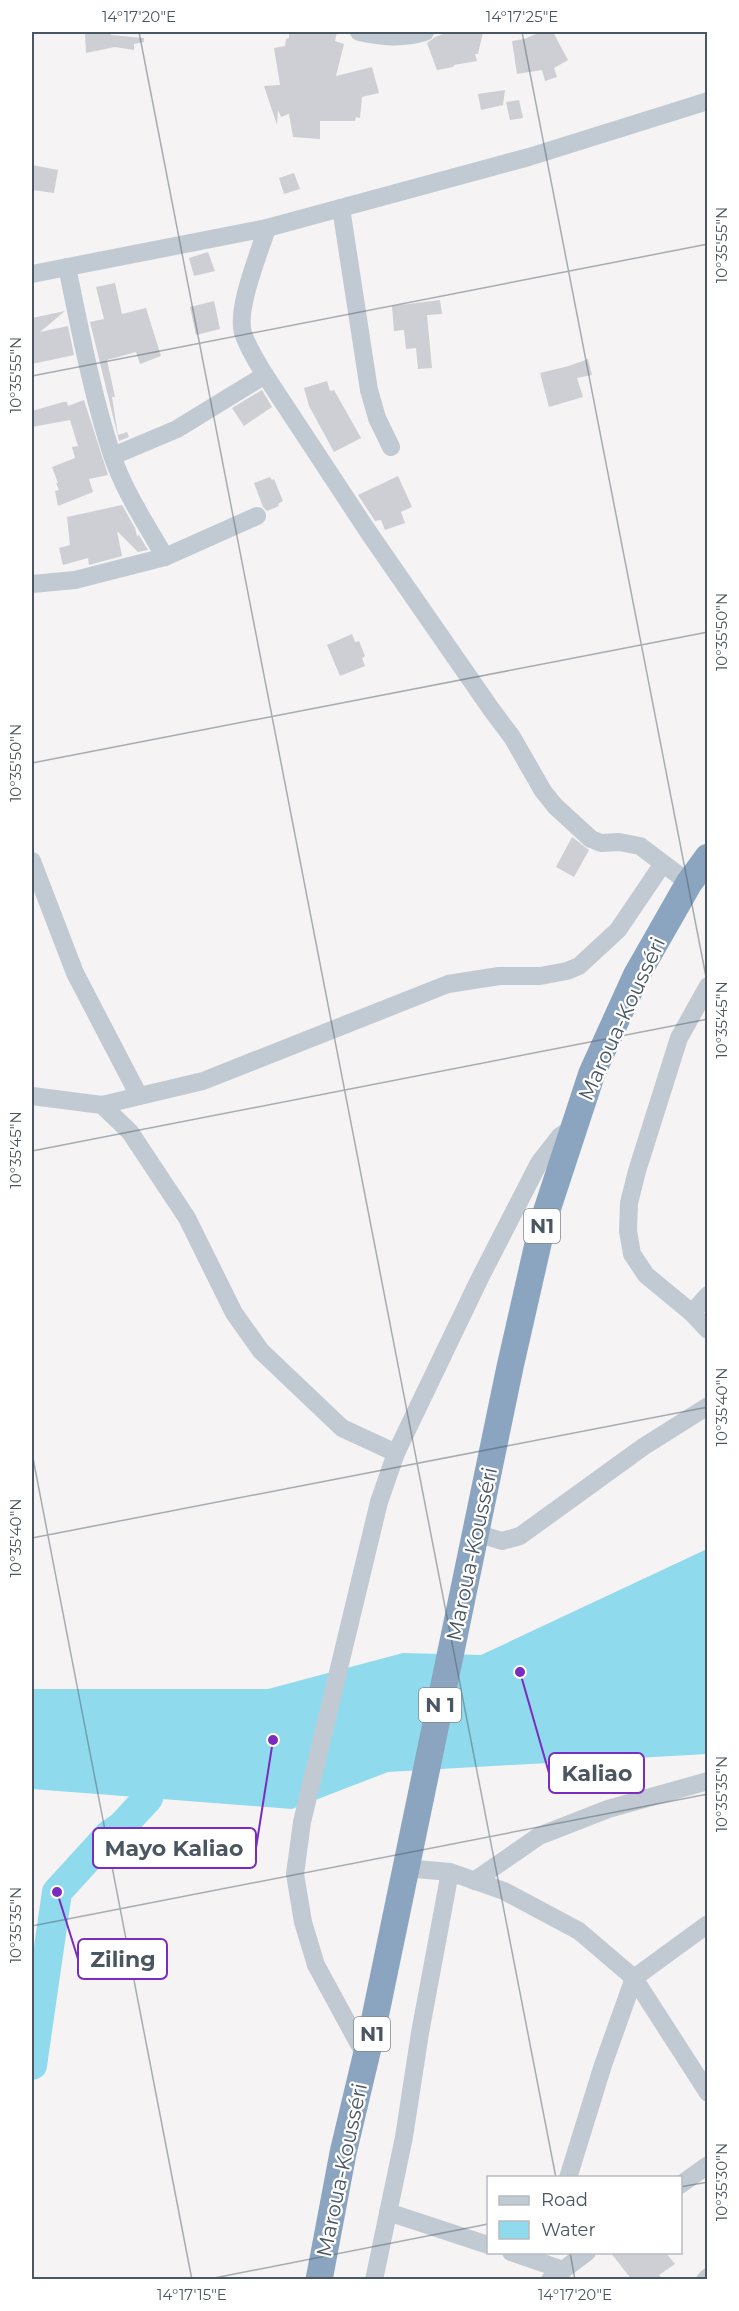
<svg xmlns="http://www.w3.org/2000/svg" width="739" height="2311" font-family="Montserrat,sans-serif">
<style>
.water{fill:#90daee}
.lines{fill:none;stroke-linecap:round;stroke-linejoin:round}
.river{stroke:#90daee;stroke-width:30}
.building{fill:#cdcfd5}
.minor{stroke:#c1cad2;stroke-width:18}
.highway{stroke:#8ba5c1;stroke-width:27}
.ticks{fill:none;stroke:#4a5661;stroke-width:1.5;stroke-opacity:0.45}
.labels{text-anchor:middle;stroke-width:4.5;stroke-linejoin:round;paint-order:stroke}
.shield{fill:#fff;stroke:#808990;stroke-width:1.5}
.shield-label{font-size:20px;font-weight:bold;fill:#4a5661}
.street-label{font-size:21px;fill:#4a5661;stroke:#fff}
.leader{fill:none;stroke:#7b2cbf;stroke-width:2}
.callout-dot{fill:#7b2cbf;stroke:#fff;stroke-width:2}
.callout{fill:#fff;stroke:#7b2cbf;stroke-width:2}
.callout-label{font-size:22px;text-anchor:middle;font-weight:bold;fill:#4a5661}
.neatline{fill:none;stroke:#4a5661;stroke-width:2}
.ticks-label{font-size:15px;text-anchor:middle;fill:#4a5661}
</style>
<rect width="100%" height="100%" fill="#f5f3f3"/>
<path class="water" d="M707,1549V1754L388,1772L292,1809L32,1789V1689H268L403,1653L481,1655Z"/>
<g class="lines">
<path class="river" d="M32,2065L57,1892L109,1835L122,1826L148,1798"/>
</g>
<g class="building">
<path d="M85,32H111V35L144,38V42L134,44V50L115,47L86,53Z"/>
<path d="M289,32H337L335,41L344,44L336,76L372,67L379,93L362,97L360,118L356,117L355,121H320V139L293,137L289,114L281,117L278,110L277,125L264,86L280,85L274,48L285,46L286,39L289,38Z"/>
<path d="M449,32H483L478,54H475L477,61L454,65L453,67L437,70L427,43L435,37Z"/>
<path d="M541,32H553L568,60L554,68L557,77L545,81L542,70L517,74L512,41L524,39Z"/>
<path d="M505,90L503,105L481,110L478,94Z"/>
<path d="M519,100L523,118L510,120L506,102Z"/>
<path d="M32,165L58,170L54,193L32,190Z"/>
<path d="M294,173L300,189L284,194L279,178Z"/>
<path d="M208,252L215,271L194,276L189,258Z"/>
<path d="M115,283L122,314L146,308L161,356L140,364L136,352L107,360L115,397H112L118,435L127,432L129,437L119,441L90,322L104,319L96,287Z"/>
<path d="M440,300L442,314L427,315L432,368L418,369L416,348L406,349L404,330L394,331L392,306Z"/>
<path d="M214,301L220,329L196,335L190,307Z"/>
<path d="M65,311L40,332L68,326L74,355L32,364V318Z"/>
<path d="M588,359L592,375L577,378L583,397L549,407L540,373L569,366Z"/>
<path d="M327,381L330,391L334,390L361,438L334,452L309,406L304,388Z"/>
<path d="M262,390L272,407L244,426L232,408Z"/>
<path d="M84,400L108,475L89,479L93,492L58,506L55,491L59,490L56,483H58L52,467L75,458L72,447L78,446L70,420L32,427V411L63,402H67L68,406Z"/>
<path d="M398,476L412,507L401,512L405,523L385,530L381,520L375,521L358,495Z"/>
<path d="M270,477L272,480L274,479L283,501L278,504L279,506L267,511L263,507L254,483Z"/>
<path d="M122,505L135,528L137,536L139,535L148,550L138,552L117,531L122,556L89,565L88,558L63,565L59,548L70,545L67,517Z"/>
<path d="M352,634L355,642L359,641L365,656L362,658L365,666L340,676L327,645Z"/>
<path d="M572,837L589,850L574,877L556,867Z"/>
<path d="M611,2253H666L675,2264L659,2275L663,2280H632Z"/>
</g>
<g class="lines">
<g class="minor">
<path d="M359,32C382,37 402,39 425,32"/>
<path d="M341,208L369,390L377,418L391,447"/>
<path d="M267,228C259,254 236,308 243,333C248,348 256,361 265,375L369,533L491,709L512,737L543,791L555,806L591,839L601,843L619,842L640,846L689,883"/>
<path d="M67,267C80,329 92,394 112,455C124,491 146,524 165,557"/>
<path d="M32,274L267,228L529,157L708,101"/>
<path d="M113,456L177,429L265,375"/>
<path d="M32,584L75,580L165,557L257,516"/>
<path d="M32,861L75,973L139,1096"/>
<path d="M708,986L679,1038L637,1171L629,1203L628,1231L632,1254L646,1275L692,1313L708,1330"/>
<path d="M32,1096L102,1105L130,1132L187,1218L234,1313L261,1351L342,1428L396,1453"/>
<path d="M102,1105L203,1081L448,984L499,976H540L567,971L579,966L618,930L662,865"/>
<path d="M692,1313L708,1295"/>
<path d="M476,1533L502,1541L520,1536L643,1447L708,1406"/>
<path d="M405,1868L450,1872L504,1891L579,1931L634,1978L708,2093"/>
<path d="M474,1881L539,1836L608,1809L708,1781"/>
<path d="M366,2057L316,1965L303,1922L295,1874L302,1822L379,1502L396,1453L479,1280L539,1163L560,1136L574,1127"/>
<path d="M568,2178L603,2065L634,1978L708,1924"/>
<path d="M680,2185L708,2165"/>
<path d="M388,2212L488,2245"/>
<path d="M511,2252L563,2270"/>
<path d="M374,2280L404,2137L420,2033L450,1872"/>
<path d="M550,2280L587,2252"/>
<path d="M705,2280L708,2277"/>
</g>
<path class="highway" d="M319,2280L343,2153L373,2027L510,1367L543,1222L592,1073L636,976L689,883L708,857"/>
</g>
<path class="ticks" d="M139,32L556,2178M522,32L708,987M32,376L708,244M32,763L708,632M32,1151L708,1019M32,1453L192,2280M32,1538L708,1407M32,1926L708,1794M680,2187L708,2182M570,2252L575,2280M204,2280L488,2224"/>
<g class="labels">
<g class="shield">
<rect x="524" y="1209" width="36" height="34" rx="4.5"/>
<rect x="419" y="1688" width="42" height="34" rx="4.5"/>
<rect x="354" y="2017" width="36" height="34" rx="4.5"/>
</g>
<g class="shield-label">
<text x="542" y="1233">N1</text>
<text x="440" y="1712">N 1</text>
<text x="372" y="2041">N1</text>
</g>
<g class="street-label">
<text transform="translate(622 1019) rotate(-65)" y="7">Maroua-Kousséri</text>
<text transform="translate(472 1554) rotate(-78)" y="7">Maroua-Kousséri</text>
<text transform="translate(342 2170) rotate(-78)" y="7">Maroua-Kousséri</text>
</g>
</g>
<path class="leader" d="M520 1672L549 1773M273 1740L256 1848M57 1892L78 1959"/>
<g class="callout-dot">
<circle cx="520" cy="1672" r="6"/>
<circle cx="273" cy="1740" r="6"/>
<circle cx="57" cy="1892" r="6"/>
</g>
<g class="callout">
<rect x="549" y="1753" width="95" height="40" rx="6"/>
<rect x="93" y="1828" width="163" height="40" rx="6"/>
<rect x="78" y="1939" width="89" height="40" rx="6"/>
</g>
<g class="callout-label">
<text x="597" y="1781">Kaliao</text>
<text x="174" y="1856">Mayo Kaliao</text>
<text x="123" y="1967">Ziling</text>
</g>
<rect width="739" height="2311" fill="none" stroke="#ffffff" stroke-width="66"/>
<rect x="487" y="2176" width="195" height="78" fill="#ffffff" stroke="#b7bbc0" stroke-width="1.5"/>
<rect x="499" y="2196" width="30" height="9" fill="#c1cad2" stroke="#b7bbc0" stroke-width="1.5"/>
<text x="541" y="2206" font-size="18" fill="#4a5661">Road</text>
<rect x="499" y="2221" width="30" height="18" fill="#90daee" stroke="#b7bbc0" stroke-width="1.5"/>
<text x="541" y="2236" font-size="18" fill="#4a5661">Water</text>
<rect x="33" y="33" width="673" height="2245" class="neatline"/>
<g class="ticks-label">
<text x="139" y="22">14°17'20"E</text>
<text x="522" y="22">14°17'25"E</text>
<text transform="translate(722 245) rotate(-90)" y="5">10°35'55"N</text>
<text transform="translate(16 375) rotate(-90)" y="5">10°35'55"N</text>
<text transform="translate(722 632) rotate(-90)" y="5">10°35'50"N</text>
<text transform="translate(16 763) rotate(-90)" y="5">10°35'50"N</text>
<text transform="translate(722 1020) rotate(-90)" y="5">10°35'45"N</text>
<text transform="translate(16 1150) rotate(-90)" y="5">10°35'45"N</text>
<text transform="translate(722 1407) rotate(-90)" y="5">10°35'40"N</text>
<text transform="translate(16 1538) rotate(-90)" y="5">10°35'40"N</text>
<text transform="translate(722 1794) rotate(-90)" y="5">10°35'35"N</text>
<text transform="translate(16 1925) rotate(-90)" y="5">10°35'35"N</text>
<text transform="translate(722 2182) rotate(-90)" y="5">10°35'30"N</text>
<text x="192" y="2300">14°17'15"E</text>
<text x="575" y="2300">14°17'20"E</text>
</g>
</svg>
